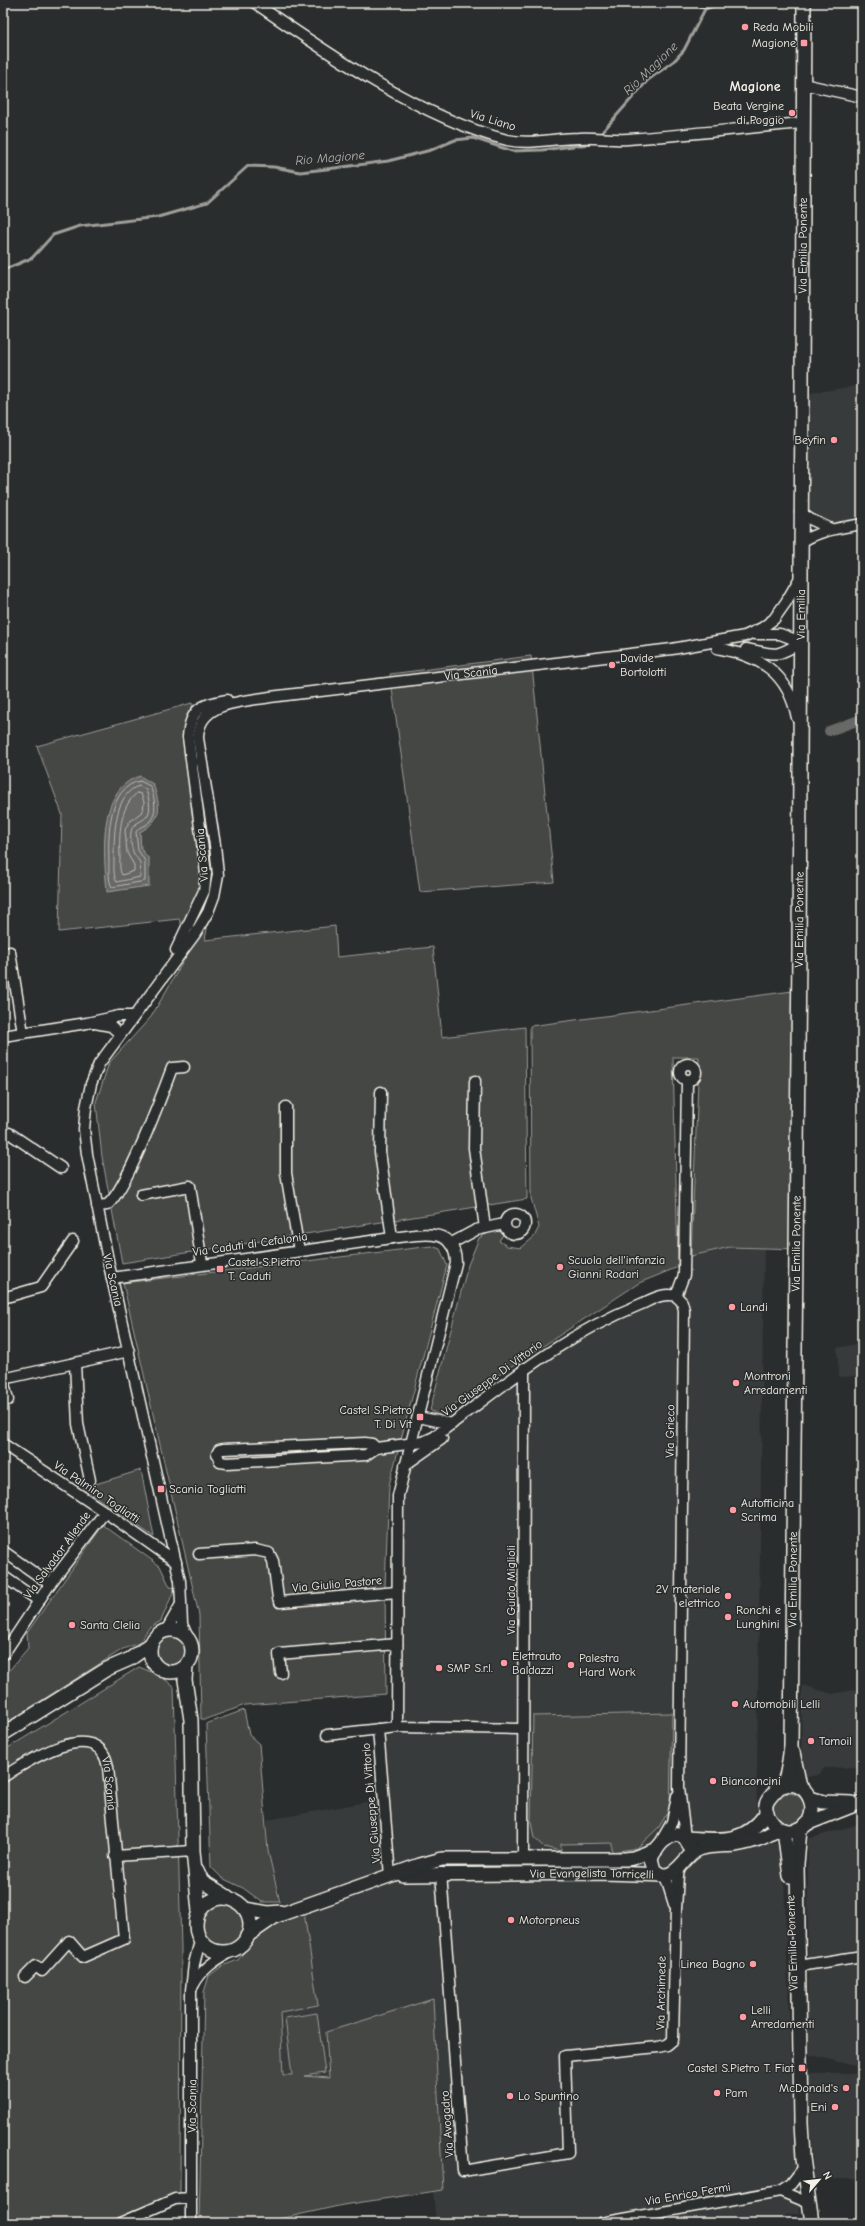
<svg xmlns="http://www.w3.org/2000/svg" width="865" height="2226" font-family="'Comic Neue',sans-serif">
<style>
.built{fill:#373a3a}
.green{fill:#444645;stroke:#9c9c96}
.water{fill:#676866;stroke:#9f9f9a}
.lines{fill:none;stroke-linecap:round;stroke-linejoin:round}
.shore{stroke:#bcbab4;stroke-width:1}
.stream{stroke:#9f9f9a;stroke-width:3}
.canal{stroke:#676866;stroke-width:10}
.minor-casing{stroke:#f4f1e8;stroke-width:13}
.major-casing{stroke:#f4f1e8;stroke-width:16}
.minor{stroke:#2a2d2e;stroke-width:10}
.major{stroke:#2a2d2e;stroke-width:13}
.poi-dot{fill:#ff9aa2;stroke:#2a2d2e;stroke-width:1.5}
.labels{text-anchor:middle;stroke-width:3;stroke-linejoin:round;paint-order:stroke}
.poi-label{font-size:12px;fill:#f4f1e8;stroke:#2a2d2e;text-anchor:start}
.street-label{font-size:12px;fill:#f4f1e8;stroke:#2a2d2e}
.water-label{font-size:13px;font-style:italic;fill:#b5b3ae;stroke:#2a2d2e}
.quarter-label{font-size:14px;font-weight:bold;fill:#f4f1e8;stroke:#2a2d2e}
</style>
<rect width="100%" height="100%" fill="#2a2d2e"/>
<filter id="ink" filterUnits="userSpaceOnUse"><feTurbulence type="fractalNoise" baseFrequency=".025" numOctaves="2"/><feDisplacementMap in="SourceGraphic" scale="8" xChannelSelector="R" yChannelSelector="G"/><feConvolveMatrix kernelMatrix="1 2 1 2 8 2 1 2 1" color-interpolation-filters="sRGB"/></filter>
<g filter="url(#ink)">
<g class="built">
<path d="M862,385V521L838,525L825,524L814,518L809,511L805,394Z"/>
<path d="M730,1247L764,1248L756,1845L769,1840L778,1844L783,1852L793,2119L800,2213L786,2215V2223H579V2218L558,2223H436L433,2191L443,2190L433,1999L329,2078L283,2075L280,2012L318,2005L284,1910L268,1851L267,1820L383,1799L379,1730L401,1729L405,1470L453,1428L586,1331L652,1302L676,1296L691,1256Z"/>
<path d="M862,1343V1398L858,1376L839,1377L837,1348Z"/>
<path d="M802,1685L833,1694L862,1688V1767L824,1768L820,1774L804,1778L801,1775Z"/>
<path d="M862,1823V2068L808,2054V1839Z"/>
<path d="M805,2073H862V2179H814Z"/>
</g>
<g class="green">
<path d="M531,656L554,882L420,892L390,674Z"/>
<path d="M192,703L215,884L205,940L335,926L337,957L433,947L442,1037L525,1027L527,1199L122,1263L102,1157L96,1102L109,1063L151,1017L195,941H189L179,919L59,932L62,814L37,746Z"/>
<path d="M800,990L799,1249L730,1247L691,1256L699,1057H673L678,1267L639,1283L438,1415L430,1410L468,1265L479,1238L493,1230L504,1233L499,1241L507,1246L521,1248L534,1237L539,1227L531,1198L530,1026Z"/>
<path d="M432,1246L440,1249L447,1265L389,1485L385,1586L386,1694L245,1705L206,1719H201L199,1615L123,1283Z"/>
<path d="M141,1470L154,1537L83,1488Z"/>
<path d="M103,1525L160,1566L170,1587L175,1588L161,1621L149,1628L139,1643L123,1649L3,1725V1678L28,1648L27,1633Z"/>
<circle cx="171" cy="1650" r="16"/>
<path d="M139,1667L161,1676L174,1687L181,1948L180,2199L116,2223H3V1751Z"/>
<path d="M244,1710L249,1735L259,1744L268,1851L280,1902H262L243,1888L222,1878L211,1867L206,1724Z"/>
<path d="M672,1713L670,1808L659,1827L637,1848L612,1852V1843L561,1844V1851L544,1847L534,1838L531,1822L533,1716Z"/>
<circle cx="789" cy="1809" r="16"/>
<circle cx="223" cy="1925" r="22"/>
<path d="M303,1906L318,2005L280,2012L283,2075H292L285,2018L317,2013L325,2073L304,2076L329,2078L326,2032L433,1999L443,2190L343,2205L261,2223H199L204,1992L209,1976L222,1966L238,1960L262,1928Z"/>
</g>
<path class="water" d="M140,776L153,784C161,807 163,819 140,832L141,849L149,859V886L107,892C104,856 96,789 140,776Z"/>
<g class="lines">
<g class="shore">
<path d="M140,781L150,786C155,799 159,815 146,825C142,827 138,828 136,832L138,850L145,861V881L112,887C108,881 109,868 109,860C108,835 108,787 140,781Z"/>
<path d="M139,786L146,790C159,827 133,816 131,832C130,837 131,848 134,854C135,857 140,860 140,864C141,868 140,873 140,877L117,882C113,876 114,867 114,860C114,839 113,793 139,786Z"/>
<path d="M137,793L141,794L144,802L143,811L129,822L125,830L127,853L134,865V871L122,875C119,870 120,862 120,857C119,836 119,807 137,793Z"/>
</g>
<g class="stream">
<path d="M692,3L705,9"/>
<path d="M603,131L648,80L674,61L684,50L705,9L722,3"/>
<path d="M3,270L32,258L53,235L80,226L158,217L207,203L248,166L274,167L300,172L335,168L388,161L431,150L455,140L473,138L512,151L542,150L589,144"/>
</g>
<path class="canal" d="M829,731L862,719"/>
<g class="minor-casing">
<g id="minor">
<path d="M255,3C327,53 421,118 507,140C531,145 555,138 579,138C595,137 612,140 628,139C686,135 744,128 803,123"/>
<path d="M803,84L862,97"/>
<path d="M800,512L810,519L831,529"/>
<path d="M800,543C819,530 840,528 862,524"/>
<path d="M754,634H780L801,642"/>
<path d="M717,648C760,656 788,672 797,718"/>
<path d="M746,649C775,654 774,659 801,642"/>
<path d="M176,950L204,891L206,873L188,737C190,709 201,704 227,700"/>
<path d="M10,952L23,1033"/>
<path d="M95,1023L111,1026L120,1034"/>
<path d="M3,1036L87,1023L119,1016H133"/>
<circle cx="688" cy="1072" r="8"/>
<path d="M475,1081L474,1148L485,1228"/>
<path d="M381,1092L380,1152L392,1238"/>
<path d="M286,1107V1173L299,1251"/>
<path d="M3,1134L9,1133L61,1168"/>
<path d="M141,1195L190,1186L202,1263"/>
<path d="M97,1206L107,1205C126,1191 162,1095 172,1068L184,1067"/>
<circle cx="515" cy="1224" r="10"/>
<path d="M450,1244L476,1230L504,1224"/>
<path d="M112,1278L392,1238C418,1235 455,1224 456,1263L398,1496L397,1727L523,1729"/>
<path d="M3,1298L41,1287L73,1241"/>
<path d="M75,1363L78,1424L90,1480"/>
<path d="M3,1379L129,1351"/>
<path d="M3,1401L8,1400L3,1379"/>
<path d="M418,1417L452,1424"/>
<path d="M3,1444L105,1512L176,1562"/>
<path d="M376,1448L372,1444L365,1443L223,1449L219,1450L217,1454L220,1462L227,1463L366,1455L376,1448L423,1442L434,1437C502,1387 559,1337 639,1305C651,1300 663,1292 676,1296"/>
<path d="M405,1465L442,1439"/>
<path d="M3,1551L50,1584"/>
<path d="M199,1554L255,1550L269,1553L273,1561L278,1598L280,1602L397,1592"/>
<path d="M3,1576L39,1601"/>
<path d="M167,1629L180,1606"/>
<path id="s1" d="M189,1640L182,1624L180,1581L109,1265L87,1154L84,1129L86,1108L91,1084L99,1064L195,934L208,912L214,896L218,875L215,845L198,738C198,701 243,702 270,697L672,649L745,636L762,628L774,619L786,602L801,576"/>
<path d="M3,1655L50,1584L105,1512"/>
<path d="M281,1673L279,1654L397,1644"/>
<path d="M378,1729L390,1876"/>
<path d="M327,1735L397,1727"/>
<path id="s2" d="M3,1777C26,1762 99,1714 108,1767L124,1939L83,1957L69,1941L42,1971L36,1966L25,1977"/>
<path d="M685,1838L679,1787L684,1310L682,1302L676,1296L684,1275L687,1080"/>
<path d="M660,1843L672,1822L677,1796"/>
<path d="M115,1856L193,1851"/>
<path d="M523,1859L524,1368"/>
<path d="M441,1873L463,2171L568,2153L565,2056L658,2047L667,2045L673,2040L676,1909L678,1875L681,1864"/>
<path d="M665,1875L674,1904"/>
<path d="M799,1966L862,1956"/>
<path d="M193,1986C202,1968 216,1960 233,1950"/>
<path d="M780,2191L804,2201"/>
<path d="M120,2223L175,2199L191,2198"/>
<path d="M191,2223V1990L194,1964L200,1941"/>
<path d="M601,2223L780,2191L791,2184L801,2171"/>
</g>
</g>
<g class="major-casing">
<g id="major">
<circle cx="171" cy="1651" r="21"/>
<path d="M186,1666L185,1680L191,1720L193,1851L199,1911"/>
<path d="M3,1734L107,1669L130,1659L151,1644"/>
<path d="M793,1752L800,1787"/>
<path id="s3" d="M776,1789C812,1768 828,1829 790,1831C783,1831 776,1828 772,1822C755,1801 777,1794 784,1781C788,1774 790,1754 791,1745L799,955L804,3"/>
<path d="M810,1798L823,1802L852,1803"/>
<path d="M806,1824L862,1802"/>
<path d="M800,1829L797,1864L801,2122L803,2158L812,2223"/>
<path d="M784,1830L790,1876"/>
<path d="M685,1838C720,1840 745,1845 767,1812"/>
<path d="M197,1870L202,1881L228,1897"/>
<path id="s4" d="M403,1875L605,1873L666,1875C680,1873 685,1855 699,1849C710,1845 724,1846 735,1845C750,1843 766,1837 778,1829"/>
<path d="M661,1875L654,1870L651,1859C656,1845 680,1820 689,1846"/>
<circle cx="223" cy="1925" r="27"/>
<path d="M245,1909L268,1913L280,1912"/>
<path d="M247,1936L276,1916L420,1865L442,1859H626L633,1858L657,1849"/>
</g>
</g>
<use href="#minor" class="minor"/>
<use href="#major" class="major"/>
</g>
</g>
<g class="poi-dot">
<circle cx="745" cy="27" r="4"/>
<rect x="800" y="39" width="8" height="8" rx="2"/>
<circle cx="792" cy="113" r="4"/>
<circle cx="834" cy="440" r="4"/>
<circle cx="612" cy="665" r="4"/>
<circle cx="560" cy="1267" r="4"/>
<rect x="216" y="1265" width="8" height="8" rx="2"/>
<circle cx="732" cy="1307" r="4"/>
<circle cx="736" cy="1383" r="4"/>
<rect x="416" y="1413" width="8" height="8" rx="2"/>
<rect x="157" y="1485" width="8" height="8" rx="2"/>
<circle cx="733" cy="1510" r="4"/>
<circle cx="728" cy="1596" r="4"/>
<circle cx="728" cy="1617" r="4"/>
<circle cx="72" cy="1625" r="4"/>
<circle cx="504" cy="1663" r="4"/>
<circle cx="571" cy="1665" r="4"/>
<circle cx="439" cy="1668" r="4"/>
<circle cx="735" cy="1704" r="4"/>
<circle cx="811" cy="1741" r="4"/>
<circle cx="713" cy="1781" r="4"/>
<circle cx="511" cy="1920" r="4"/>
<circle cx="753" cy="1964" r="4"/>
<circle cx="743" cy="2017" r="4"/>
<rect x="798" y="2064" width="8" height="8" rx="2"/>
<circle cx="846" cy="2088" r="4"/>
<circle cx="717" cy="2093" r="4"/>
<circle cx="510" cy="2096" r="4"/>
<circle cx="835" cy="2107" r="4"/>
</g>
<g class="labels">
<g class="poi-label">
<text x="753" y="31">Reda Mobili</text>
<text x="796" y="47" text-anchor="end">Magione</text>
<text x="784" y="110" text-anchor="end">Beata Vergine<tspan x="784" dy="14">di Poggio</tspan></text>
<text x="826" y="444" text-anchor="end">Beyfin</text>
<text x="620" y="662">Davide<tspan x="620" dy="14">Bortolotti</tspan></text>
<text x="568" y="1264">Scuola dell'infanzia<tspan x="568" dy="14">Gianni Rodari</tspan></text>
<text x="228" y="1266">Castel S.Pietro<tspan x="228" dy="14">T. Caduti</tspan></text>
<text x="740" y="1311">Landi</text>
<text x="744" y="1380">Montroni<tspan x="744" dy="14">Arredamenti</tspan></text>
<text x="412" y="1414" text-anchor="end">Castel S.Pietro<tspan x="412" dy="14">T. Di Vit</tspan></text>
<text x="169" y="1493">Scania Togliatti</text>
<text x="741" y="1507">Autofficina<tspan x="741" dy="14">Scrima</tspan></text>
<text x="720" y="1593" text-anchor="end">2V materiale<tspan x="720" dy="14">elettrico</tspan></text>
<text x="736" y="1614">Ronchi e<tspan x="736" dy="14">Lunghini</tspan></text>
<text x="80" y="1629">Santa Clelia</text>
<text x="512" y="1660">Elettrauto<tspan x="512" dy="14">Baldazzi</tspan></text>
<text x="579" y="1662">Palestra<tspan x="579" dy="14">Hard Work</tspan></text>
<text x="447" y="1672">SMP S.r.l.</text>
<text x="743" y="1708">Automobili Lelli</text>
<text x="819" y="1745">Tamoil</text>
<text x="721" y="1785">Bianconcini</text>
<text x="519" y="1924">Motorpneus</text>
<text x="745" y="1968" text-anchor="end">Linea Bagno</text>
<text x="751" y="2014">Lelli<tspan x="751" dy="14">Arredamenti</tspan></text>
<text x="794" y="2072" text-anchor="end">Castel S.Pietro T. Fiat</text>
<text x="838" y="2092" text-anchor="end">McDonald's</text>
<text x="725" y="2097">Pam</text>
<text x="518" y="2100">Lo Spuntino</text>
<text x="827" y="2111" text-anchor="end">Eni</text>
</g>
<g class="street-label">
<text transform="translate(493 120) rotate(17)" y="4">Via Liano</text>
<text dy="4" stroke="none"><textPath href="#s3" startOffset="1692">Via Emilia Ponente</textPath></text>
<text dy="4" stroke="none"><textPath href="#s3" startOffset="1323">Via Emilia</textPath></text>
<text dy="4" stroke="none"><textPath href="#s1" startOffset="1248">Via Scania</textPath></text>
<text transform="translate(202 855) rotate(-95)" y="4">Via Scania</text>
<text dy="4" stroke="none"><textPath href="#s3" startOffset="1018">Via Emilia Ponente</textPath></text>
<text dy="4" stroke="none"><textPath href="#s3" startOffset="694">Via Emilia Ponente</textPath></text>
<text transform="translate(250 1244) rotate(-8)" y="4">Via Caduti di Cefalonia</text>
<text transform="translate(113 1280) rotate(77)" y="4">Via Scania</text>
<text transform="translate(492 1378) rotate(-36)" y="4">Via Giuseppe Di Vittorio</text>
<text transform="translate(670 1431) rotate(-89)" y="4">Via Grieco</text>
<text transform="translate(97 1492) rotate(34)" y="4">Via Palmiro Togliatti</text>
<text transform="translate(57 1555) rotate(-54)" y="4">Via Salvador Allende</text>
<text dy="4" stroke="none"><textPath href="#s3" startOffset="358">Via Emilia Ponente</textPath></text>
<text transform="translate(337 1584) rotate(-5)" y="4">Via Giulio Pastore</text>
<text transform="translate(511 1590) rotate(-90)" y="4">Via Guido Miglioli</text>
<text dy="4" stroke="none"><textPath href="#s2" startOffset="143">Via Scania</textPath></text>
<text transform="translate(371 1803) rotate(-95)" y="4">Via Giuseppe Di Vittorio</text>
<text dy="4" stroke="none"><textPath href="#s4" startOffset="189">Via Evangelista Torricelli</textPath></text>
<text transform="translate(792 1943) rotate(-92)" y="4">Via Emilia Ponente</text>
<text transform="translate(661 1993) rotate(-89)" y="4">Via Archimede</text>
<text transform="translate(192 2106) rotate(-89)" y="4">Via Scania</text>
<text transform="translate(447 2124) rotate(-94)" y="4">Via Avogadro</text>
<text transform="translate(688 2194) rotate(-10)" y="4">Via Enrico Fermi</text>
</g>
<g class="water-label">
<text transform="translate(650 68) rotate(-44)" y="5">Rio Magione</text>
<text transform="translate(330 157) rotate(-5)" y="5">Rio Magione</text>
</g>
<g class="quarter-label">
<text x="755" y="91">Magione</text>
</g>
</g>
<rect width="865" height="2226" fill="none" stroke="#2a2d2e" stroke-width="16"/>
<rect x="8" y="8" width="849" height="2210" fill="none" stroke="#f4f1e8" stroke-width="1.5" filter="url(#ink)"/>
<g transform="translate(819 2180) rotate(62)" stroke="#2a2d2e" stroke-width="3" paint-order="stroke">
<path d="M0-3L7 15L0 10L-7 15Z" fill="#f4f1e8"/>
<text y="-6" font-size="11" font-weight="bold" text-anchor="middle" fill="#f4f1e8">N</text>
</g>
</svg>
